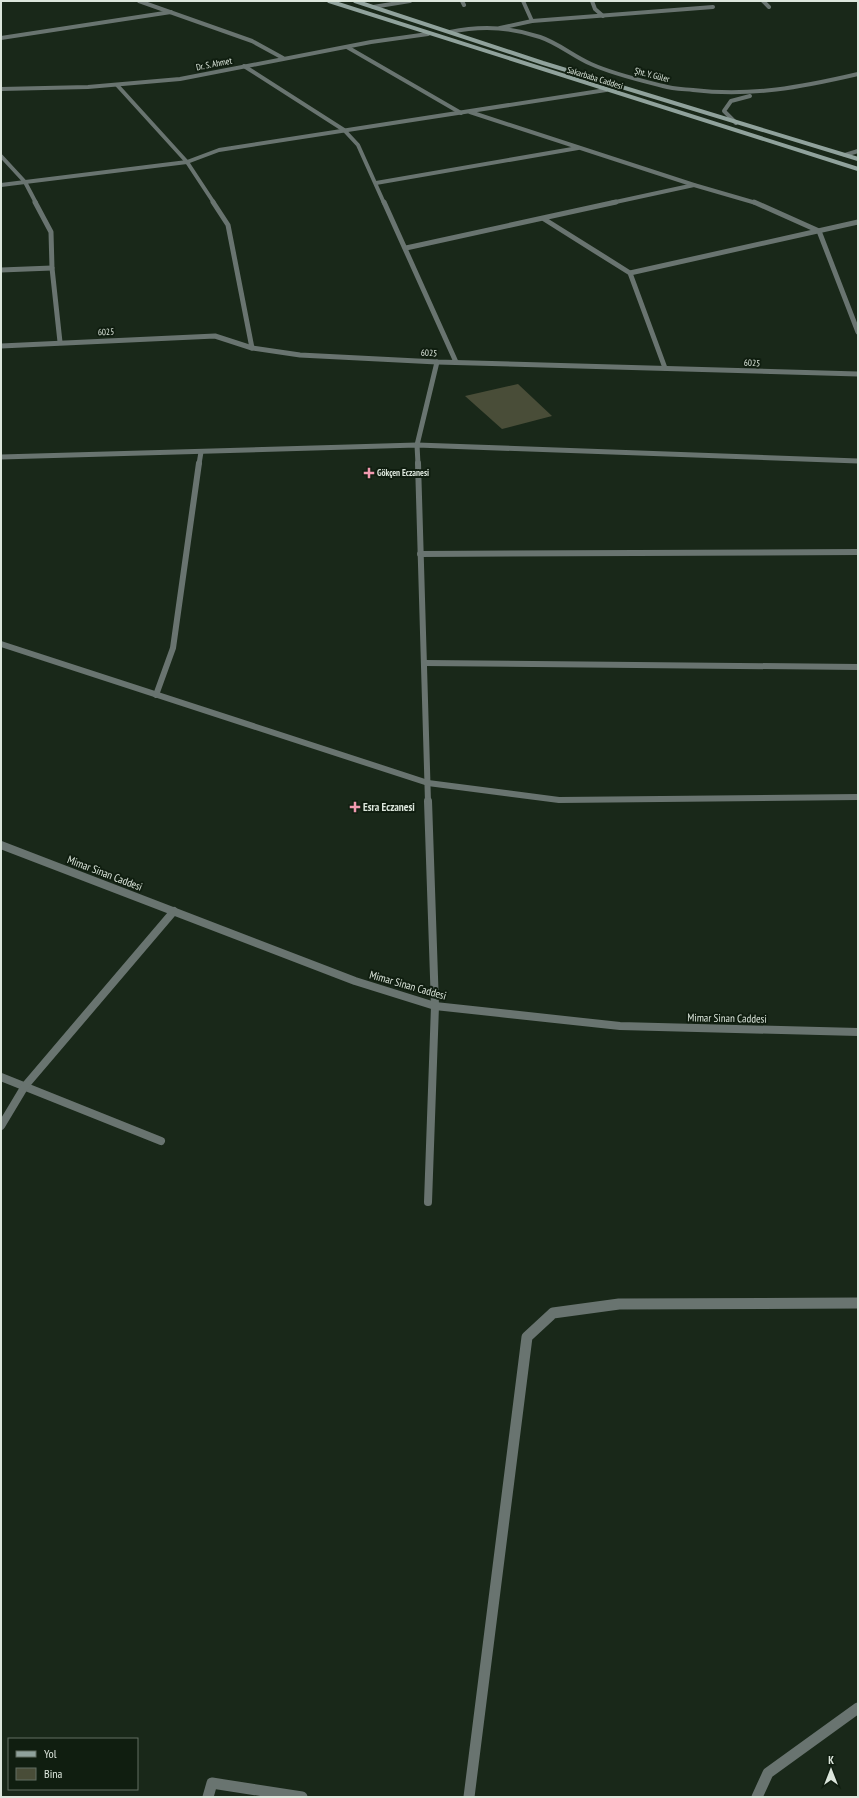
<svg xmlns="http://www.w3.org/2000/svg" width="859" height="1798" font-family="'PT Sans Narrow',sans-serif">
<style>
.building{fill:#494d38}
.lines{fill:none;stroke-linecap:round;stroke-linejoin:round}
.minor-far4{stroke:#697470;stroke-width:4}
.minor-far3{stroke:#697470;stroke-width:5}
.minor-far2{stroke:#697470;stroke-width:6}
.minor-far1{stroke:#697470;stroke-width:8}
.minor{stroke:#697470;stroke-width:11}
.tertiary{stroke:#697470;stroke-width:8}
.secondary{stroke:#90a29c;stroke-width:4}
.poi-dot{fill:#f29ab0;stroke:#101e10;stroke-width:1.5}
.labels{text-anchor:middle;stroke-width:4;stroke-linejoin:round;paint-order:stroke}
.far-street-label{font-size:9px;fill:#dce6dc;stroke:#101e10}
.far-poi-label{font-size:9px;font-weight:bold;fill:#dce6dc;stroke:#101e10;text-anchor:start}
.poi-label{font-size:11px;font-weight:bold;fill:#dce6dc;stroke:#101e10;text-anchor:start}
.street-label{font-size:11px;fill:#dce6dc;stroke:#101e10}
</style>
<rect width="100%" height="100%" fill="#192819"/>
<path class="building" d="M518,384L552,416L502,429L465,396Z"/>
<g class="lines">
<g class="minor-far4">
<path d="M139,1L252,41L283,58"/>
<path d="M462,1L464,5"/>
<path d="M523,1L532,21"/>
<path d="M592,1L595,9L603,16"/>
<path d="M763,1L769,7"/>
<path d="M373,7L410,1"/>
<path d="M500,28L532,21L713,7"/>
<path d="M450,32C479,26 511,27 540,37C558,43 573,56 591,64C613,74 639,80 663,86C673,89 683,89 693,90C751,97 802,87 858,74"/>
<path d="M1,38L171,12"/>
<path d="M347,47L461,113"/>
<path d="M244,66L344,130L358,145L384,203"/>
<path d="M117,85L187,162L214,203"/>
<path d="M1,89L88,87L180,79L371,42L428,34"/>
<path d="M470,112L694,185L756,203"/>
<path d="M736,123L724,111L731,101L750,96"/>
<path d="M845,155L858,151"/>
<path d="M1,156L25,182L36,203"/>
<path d="M376,183L578,148"/>
<path d="M1,185L187,162L219,150L606,90"/>
<path d="M611,203L694,185"/>
</g>
<g class="minor-far3">
<path d="M35,202L51,232L52,268L60,342"/>
<path d="M213,202L228,225L252,348"/>
<path d="M384,202L456,362"/>
<path d="M754,202L819,231L858,332"/>
<path d="M544,219L630,273L665,368"/>
<path d="M406,248L616,202"/>
<path d="M1,270L52,268"/>
<path d="M630,273L858,222"/>
<path d="M1,346L215,336L252,348L300,355L437,362L858,374"/>
<path d="M1,457L417,445L858,461"/>
<path d="M199,464L201,452"/>
<path d="M418,464L417,445L437,362"/>
</g>
<g class="minor-far2">
<path d="M418,463L428,802"/>
<path d="M420,554L858,552"/>
<path d="M1,644L428,783L559,800L858,797"/>
<path d="M424,663L858,667"/>
<path d="M156,695L173,648L199,463"/>
</g>
<g class="minor-far1">
<path d="M1,1077L161,1141"/>
<path d="M1,1126L25,1086L174,911"/>
<path d="M428,1202L435,1006L428,801"/>
</g>
<g class="minor">
<path d="M208,1797L212,1783L302,1797"/>
<path d="M469,1797L527,1337L553,1313L619,1304L858,1303"/>
<path d="M757,1797L768,1773L858,1708"/>
</g>
<path class="tertiary" d="M1,845L355,981L435,1006L620,1026L858,1032"/>
<g class="secondary">
<path d="M329,1L858,169"/>
<path d="M355,1L543,63L858,159"/>
</g>
</g>
<g class="poi-dot">
<path d="M367 467h4v4h4v4h-4v4h-4v-4h-4v-4h4z"/>
<path d="M353 801h4v4h4v4h-4v4h-4v-4h-4v-4h4z"/>
</g>
<g class="labels">
<g class="far-street-label">
<text transform="translate(214 64) rotate(-11)" y="3">Dr. S. Ahmet</text>
<text transform="translate(652 75) rotate(14)" y="3">Şht. Y. Güler</text>
<text transform="translate(595 78) rotate(17)" y="3">Sakarbaba Caddesi</text>
<text transform="translate(106 332) rotate(-2)" y="3">6025</text>
<text transform="translate(429 353) rotate(2)" y="3">6025</text>
<text transform="translate(752 363) rotate(2)" y="3">6025</text>
</g>
<g class="far-poi-label">
<text x="377" y="476">Gökçen Eczanesi</text>
</g>
<g class="poi-label">
<text x="363" y="811">Esra Eczanesi</text>
</g>
<g class="street-label">
<text transform="translate(105 873) rotate(21)" y="4">Mimar Sinan Caddesi</text>
<text transform="translate(408 985) rotate(16)" y="4">Mimar Sinan Caddesi</text>
<text transform="translate(727 1018) rotate(1)" y="4">Mimar Sinan Caddesi</text>
</g>
</g>
<rect width="859" height="1798" fill="none" stroke="#dce6dc" stroke-width="4"/>
<rect x="8" y="1738" width="130" height="52" fill="#101e10" stroke="#626e62"/>
<rect x="16" y="1751" width="20" height="6" fill="#90a29c" stroke="#626e62"/>
<text x="44" y="1758" font-size="12" fill="#dce6dc">Yol</text>
<rect x="16" y="1768" width="20" height="12" fill="#494d38" stroke="#626e62"/>
<text x="44" y="1778" font-size="12" fill="#dce6dc">Bina</text>
<g transform="translate(831 1770)" stroke="#101e10" stroke-width="3" paint-order="stroke">
<path d="M0-3L7 15L0 10L-7 15Z" fill="#dce6dc"/>
<text y="-6" font-size="11" font-weight="bold" text-anchor="middle" fill="#dce6dc">K</text>
</g>
</svg>
